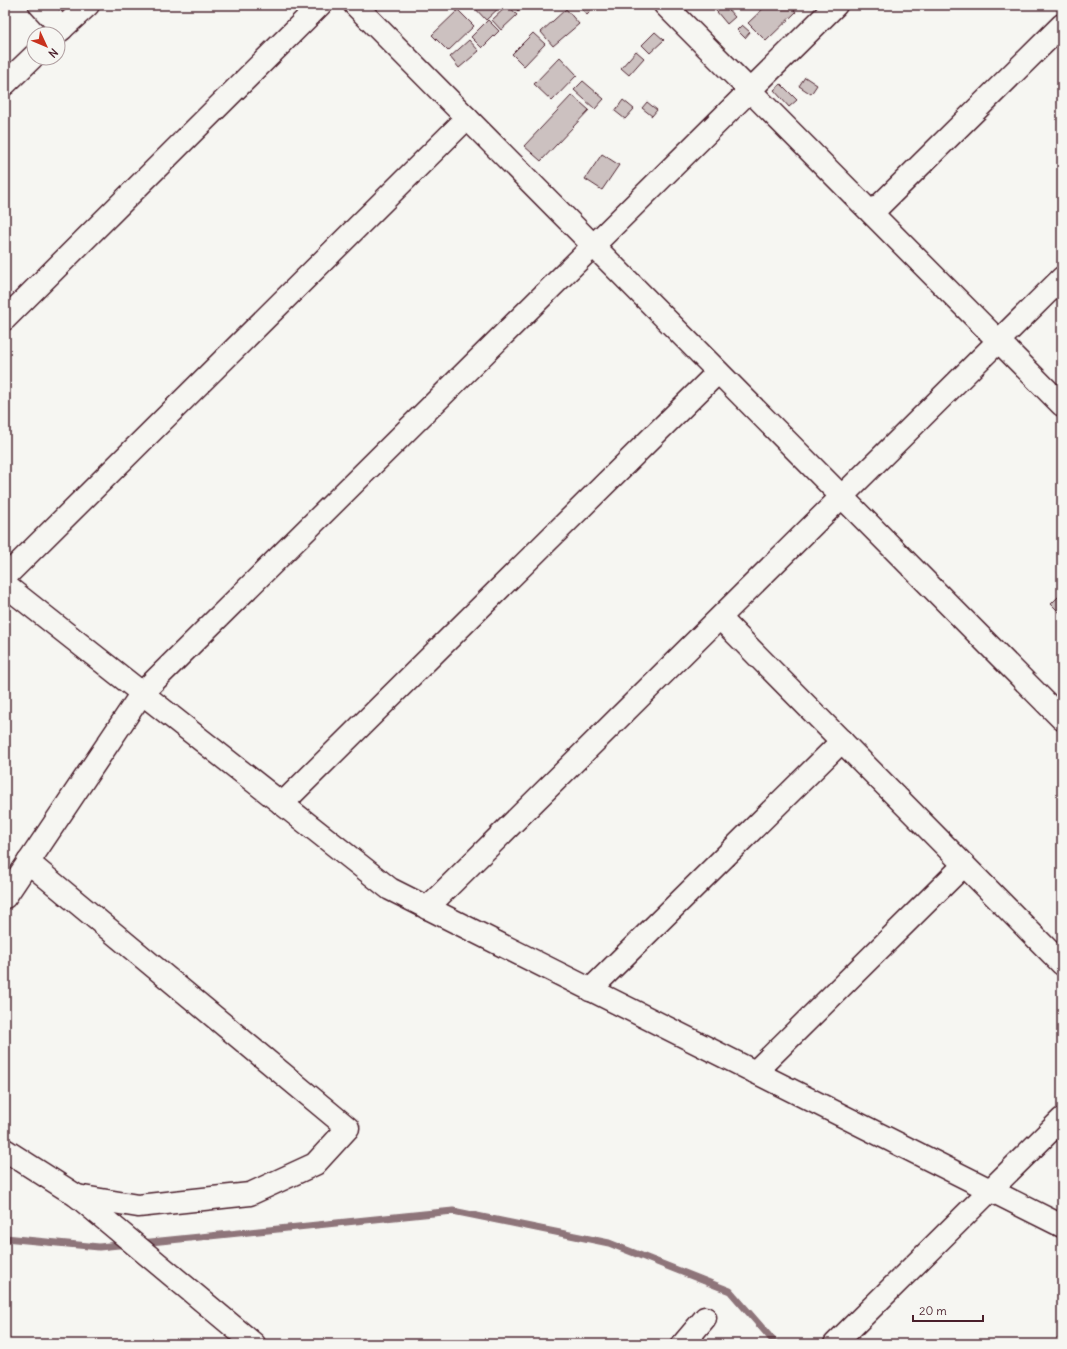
<svg xmlns="http://www.w3.org/2000/svg" width="1067" height="1349" font-family="Delius,sans-serif">
<style>
.lines{fill:none;stroke-linecap:round;stroke-linejoin:round}
.stream{stroke:#8e747a;stroke-width:7}
.building{fill:#ccc1c0;stroke:#4a1f2b}
.minor-casing{stroke:#4a1f2b;stroke-width:25}
.minor{stroke:#f6f6f2;stroke-width:22}
</style>
<rect width="100%" height="100%" fill="#f6f6f2"/>
<filter id="ink" filterUnits="userSpaceOnUse"><feTurbulence type="fractalNoise" baseFrequency=".025" numOctaves="2"/><feDisplacementMap in="SourceGraphic" scale="8" xChannelSelector="R" yChannelSelector="G"/><feConvolveMatrix kernelMatrix="1 2 1 2 8 2 1 2 1" color-interpolation-filters="sRGB"/></filter>
<g filter="url(#ink)">
<g class="lines">
<g class="stream">
<path d="M5,1238L99,1247L128,1244"/>
<path d="M141,1243L453,1211L609,1243L730,1291L776,1344"/>
</g>
</g>
<g class="building">
<path d="M472,5H502L486,20Z"/>
<path d="M508,5L517,15L501,30L492,20Z"/>
<path d="M512,5H525L518,11Z"/>
<path d="M578,5H586L591,11L587,15Z"/>
<path d="M713,5H724L735,17L727,24L712,6Z"/>
<path d="M767,5H790L796,12L766,41L748,23Z"/>
<path d="M566,9L579,24L553,46L541,32Z"/>
<path d="M458,10L474,26L448,51L432,35Z"/>
<path d="M488,20L499,31L482,48L471,37Z"/>
<path d="M742,25L750,32L745,38L737,30Z"/>
<path d="M655,32L664,40L650,53L642,45Z"/>
<path d="M533,33L545,44L524,66L512,54Z"/>
<path d="M469,40L479,51L459,68L450,57Z"/>
<path d="M636,51L644,58L629,75L621,68Z"/>
<path d="M560,57L577,75L552,101L534,84Z"/>
<path d="M805,77L817,85L811,94L799,86Z"/>
<path d="M583,81L604,99L595,109L574,90Z"/>
<path d="M781,84L797,100L789,107L774,90Z"/>
<path d="M572,95L589,110L541,161L524,146Z"/>
<path d="M623,100L634,109L625,119L615,111Z"/>
<path d="M647,102L657,110L652,116L642,108Z"/>
<path d="M602,154L619,165L602,190L585,179Z"/>
<path d="M1062,593V615L1051,604Z"/>
</g>
<g class="lines">
<g class="minor-casing">
<g id="minor">
<path d="M40,5L62,29"/>
<path d="M355,5L1062,719"/>
<path d="M665,5L1062,405"/>
<path d="M56,34L88,5"/>
<path d="M5,84L34,56"/>
<path d="M872,213L1062,25"/>
<path d="M5,319L320,5"/>
<path d="M5,577L467,118"/>
<path d="M5,585L390,889L1062,1226"/>
<path d="M720,618L1062,964"/>
<path d="M282,804L718,372"/>
<path d="M28,862L348,1128L315,1164L250,1194L138,1206L77,1196"/>
<path d="M5,897L142,693L836,5"/>
<path d="M427,908L1062,278"/>
<path d="M590,990L842,741"/>
<path d="M755,1072L964,865"/>
<path d="M5,1150L77,1196L254,1344"/>
<path d="M683,1344L705,1318"/>
<path d="M835,1344L1062,1119"/>
</g>
</g>
<use href="#minor" class="minor"/>
</g>
</g>
<rect width="1067" height="1349" fill="none" stroke="#f6f6f2" stroke-width="20"/>
<rect x="10" y="10" width="1047" height="1329" fill="none" stroke="#4a1f2b" stroke-width="1.5" filter="url(#ink)"/>
<g transform="translate(46 46) rotate(134)"><circle r="19" fill="#f6f6f2" stroke="#b1a0a2"/>
<path d="M0-3L7 15L0 10L-7 15Z" fill="#c8321e"/>
<text y="-6" font-size="11" font-weight="bold" text-anchor="middle" fill="#4a1f2b">N</text>
</g>
<path d="M913 1315v6h70v-6" fill="none" stroke="#4a1f2b" stroke-width="2"/>
<text x="919" y="1315" font-size="12" fill="#4a1f2b" stroke="#f6f6f2" stroke-width="3" paint-order="stroke">20 m</text>
</svg>
